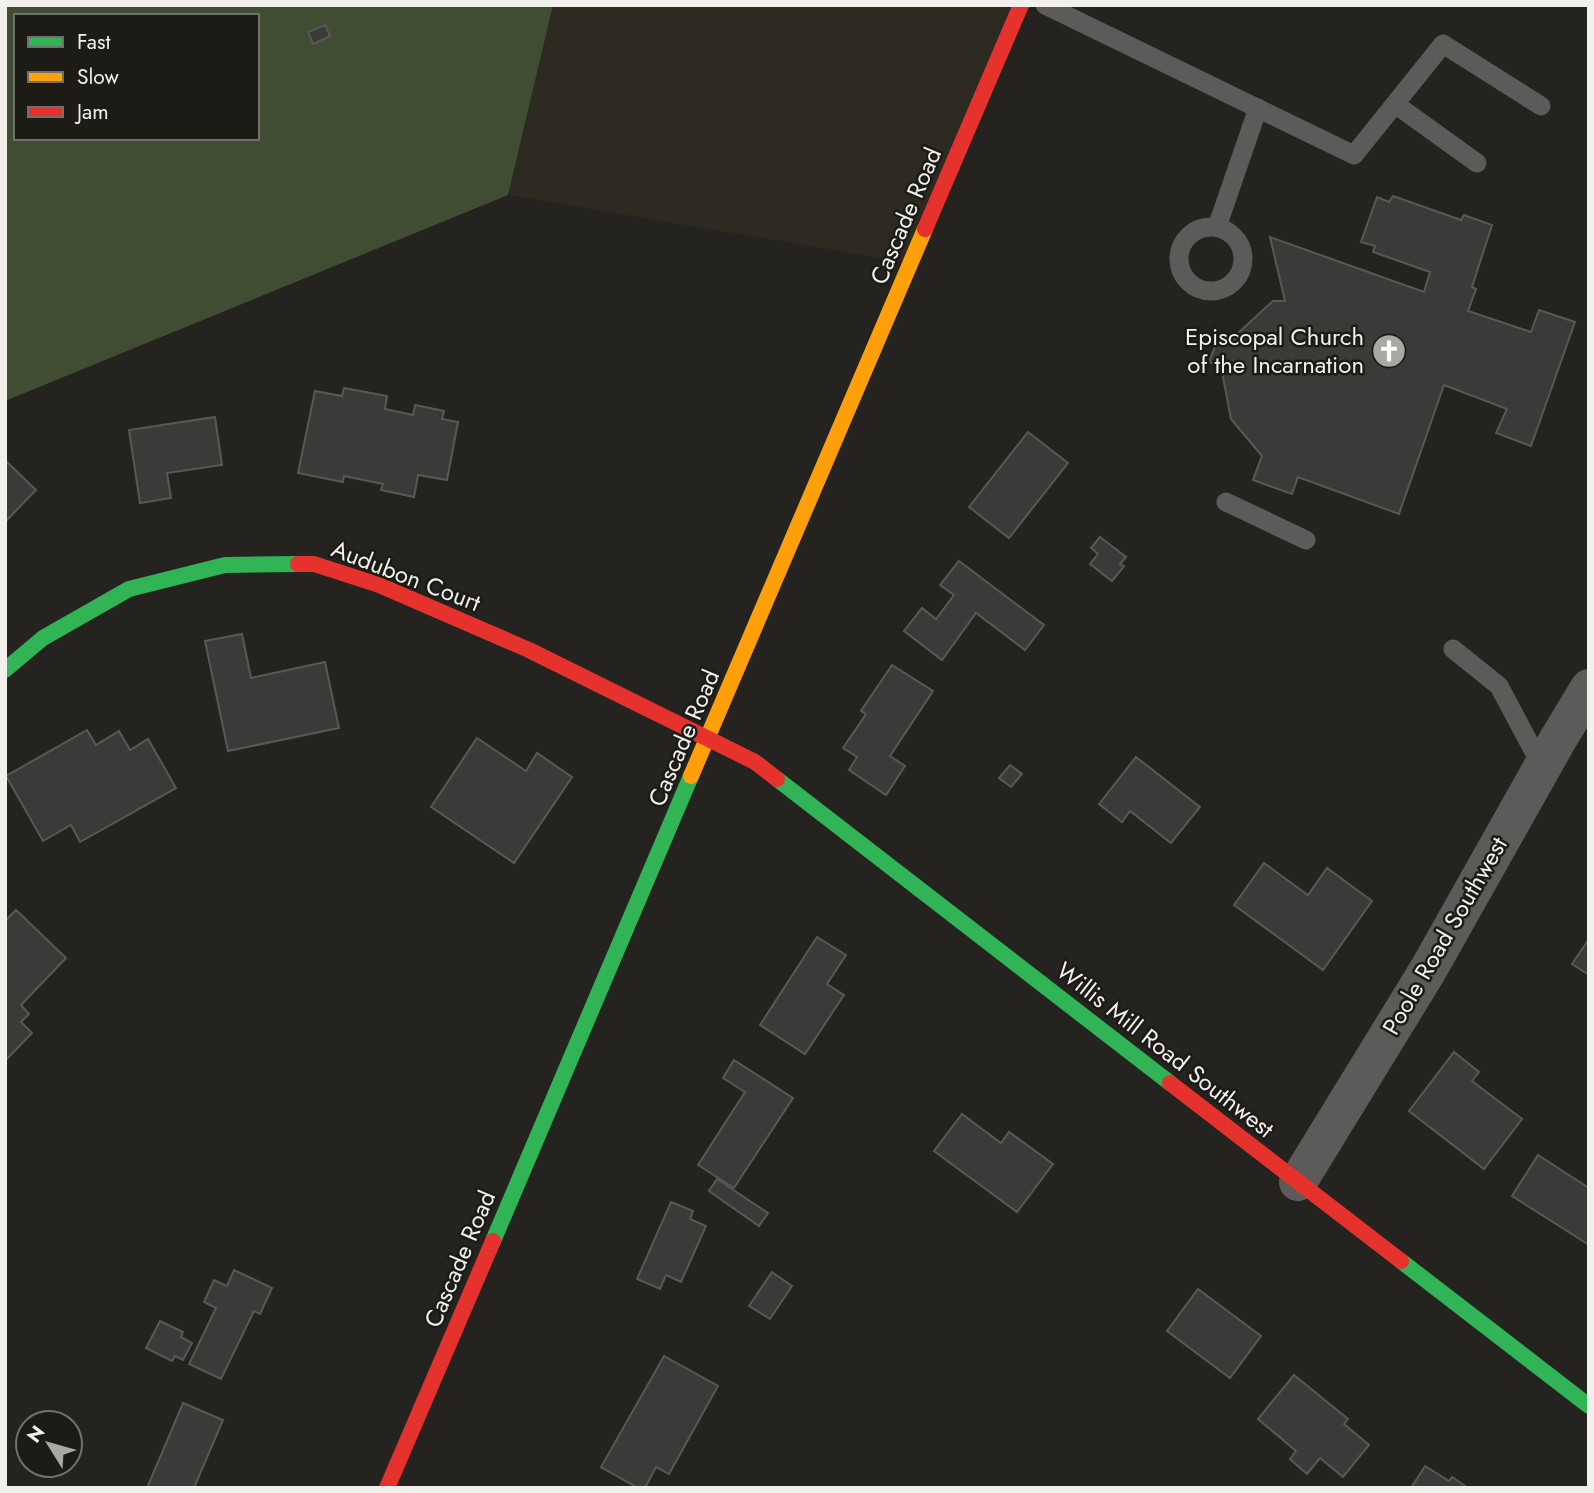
<svg xmlns="http://www.w3.org/2000/svg" width="1594" height="1493" font-family="Jost,sans-serif">
<style>
.built{fill:#2d2b21}
.forest{fill:#404d32;fill-rule:evenodd}
.building{fill:#3b3a38;stroke:#595855;stroke-width:2}
.lines{fill:none;stroke-linecap:round;stroke-linejoin:round}
.lane{stroke:#5c5b5a;stroke-width:19}
.street{stroke:#5c5b5a;stroke-width:38}
.fast{stroke:#30b455;stroke-width:16}
.slow{stroke:#ff9f0a;stroke-width:16}
.jam{stroke:#e5322d;stroke-width:16}
.labels{text-anchor:middle;stroke-width:5;stroke-linejoin:round;paint-order:stroke}
.street-label{font-size:24px;fill:#f1f0ed;stroke:#1c1b16}
.poi-label{font-size:24px;fill:#f1f0ed;stroke:#1c1b16;text-anchor:end}
</style>
<rect width="100%" height="100%" fill="#242320"/>
<path class="built" d="M553,5H1013L911,263L508,195Z"/>
<path class="forest" d="M5,5H553L508,195L5,401ZM16,16H257V138H16Z"/>
<g class="building">
<path d="M325,25L330,36L313,44L308,32Z"/>
<path d="M1393,196L1461,220L1464,215L1492,225L1472,287L1476,289L1468,311L1531,332L1539,310L1575,322L1531,446L1496,433L1507,409L1444,385L1399,514L1298,477L1292,494L1253,480L1262,456L1231,419L1223,377L1226,369L1209,362L1220,334L1236,340L1237,334L1273,301H1285L1270,237L1424,292L1430,272L1373,252L1375,246L1361,242L1377,197L1389,202Z"/>
<path d="M344,388L387,396L385,409L413,415L415,405L444,411L442,419L458,422L447,480L418,475L414,497L381,490L383,484L344,476L343,482L298,473L315,391L342,396Z"/>
<path d="M215,417L222,465L167,473L171,498L140,503L129,430Z"/>
<path d="M1028,432L1068,463L1009,538L969,507Z"/>
<path d="M5,460L36,490L5,522Z"/>
<path d="M1100,537L1126,557L1120,564L1124,566L1112,581L1090,564L1098,554L1091,548Z"/>
<path d="M959,561L1044,625L1025,650L976,613L942,660L904,631L922,608L936,619L954,595L940,585Z"/>
<path d="M242,634L251,678L325,662L339,728L228,751L205,641Z"/>
<path d="M892,665L933,691L890,756L905,766L886,795L849,770L857,757L843,748L866,714L861,711Z"/>
<path d="M87,730L96,745L119,731L130,750L148,739L176,788L80,842L71,825L43,841L6,776Z"/>
<path d="M477,738L526,771L537,753L572,777L514,863L431,807Z"/>
<path d="M1136,757L1200,807L1171,843L1130,811L1122,822L1099,804Z"/>
<path d="M1010,765L1022,774L1011,787L999,778Z"/>
<path d="M1264,863L1308,895L1327,868L1372,901L1323,970L1234,905Z"/>
<path d="M16,910L66,958L21,1005L29,1014L21,1022L32,1033L5,1061V921Z"/>
<path d="M817,937L846,955L827,984L844,995L805,1054L760,1025Z"/>
<path d="M1589,939V975L1572,964Z"/>
<path d="M1454,1052L1479,1072L1472,1081L1522,1119L1484,1169L1409,1111Z"/>
<path d="M734,1060L793,1098L734,1188L698,1165L745,1092L723,1078Z"/>
<path d="M962,1114L1001,1143L1009,1132L1053,1164L1017,1212L934,1151Z"/>
<path d="M1538,1155L1589,1188V1245L1512,1196Z"/>
<path d="M717,1179L768,1213L759,1226L709,1191Z"/>
<path d="M671,1202L693,1211L690,1219L706,1226L681,1282L666,1275L660,1289L637,1279Z"/>
<path d="M234,1270L272,1288L260,1314L254,1311L221,1379L189,1364L216,1308L204,1302L214,1280L227,1286Z"/>
<path d="M772,1272L792,1286L770,1319L749,1306Z"/>
<path d="M1198,1289L1261,1336L1230,1378L1167,1331Z"/>
<path d="M160,1321L183,1332L181,1337L192,1343L183,1360L175,1356L172,1361L146,1348Z"/>
<path d="M664,1356L718,1386L669,1474L656,1467L645,1488H638L601,1467Z"/>
<path d="M1294,1375L1348,1419L1344,1424L1369,1445L1343,1477L1320,1458L1307,1474L1290,1459L1296,1451L1258,1419Z"/>
<path d="M183,1403L223,1420L194,1488H147Z"/>
<path d="M49,1418L63,1421V1423H47Z"/>
<path d="M1425,1466L1449,1481L1452,1477L1468,1488H1411Z"/>
</g>
<g class="lines">
<g class="lane">
<path d="M1045,5L1354,155L1443,44L1541,106"/>
<path d="M1395,104L1477,163"/>
<circle cx="1211" cy="259" r="32"/>
<path d="M1217,227L1258,108"/>
<path d="M1226,502L1306,540"/>
<path d="M1453,649L1499,686L1542,767"/>
</g>
<path class="street" d="M1298,1182L1428,970L1557,741L1589,688"/>
<g class="fast">
<path d="M5,670L43,638L129,589L225,565L298,564"/>
<path d="M777,779L1170,1083"/>
<path d="M493,1241L691,776"/>
<path d="M1401,1261L1589,1406"/>
</g>
<path class="slow" d="M691,776L925,229"/>
<g class="jam">
<path d="M925,229L1021,5"/>
<path d="M298,564H314L379,585L529,650L755,762L777,779"/>
<path d="M1170,1083L1401,1261"/>
<path d="M387,1488L493,1241"/>
</g>
</g>
<defs>
<g id="church-disc" transform="scale(1.75)"><circle r="9.5" fill="#a9a8a5" stroke="#1c1b16"/><path d="M-1.2-6h2.4v3.5h3.3v2.4h-3.3V6h-2.4V-.1h-3.3v-2.4h3.3Z" fill="#fff"/></g>
</defs>
<g fill-rule="evenodd">
<use href="#church-disc" x="1389" y="351"/>
</g>
<g class="labels">
<g class="street-label">
<text transform="translate(906 216) rotate(-67)" y="8">Cascade Road</text>
<text transform="translate(406 576) rotate(21)" y="8">Audubon Court</text>
<text transform="translate(684 738) rotate(-67)" y="8">Cascade Road</text>
<text transform="translate(1445 936) rotate(-60)" y="8">Poole Road Southwest</text>
<text transform="translate(1165 1050) rotate(38)" y="8">Willis Mill Road Southwest</text>
<text transform="translate(460 1259) rotate(-67)" y="8">Cascade Road</text>
</g>
<g class="poi-label">
<text x="1364" y="345">Episcopal Church<tspan x="1364" dy="28">of the Incarnation</tspan></text>
</g>
</g>
<rect width="1594" height="1493" fill="none" stroke="#f1f0ed" stroke-width="14"/>
<rect x="14" y="14" width="245" height="126" fill="#1c1b16" stroke="#71706c" stroke-width="2"/>
<rect x="28" y="37" width="35" height="10" fill="#30b455" stroke="#71706c" stroke-width="2"/>
<text x="77" y="49" font-size="21" fill="#f1f0ed">Fast</text>
<rect x="28" y="72" width="35" height="10" fill="#ff9f0a" stroke="#71706c" stroke-width="2"/>
<text x="77" y="84" font-size="21" fill="#f1f0ed">Slow</text>
<rect x="28" y="107" width="35" height="10" fill="#e5322d" stroke="#71706c" stroke-width="2"/>
<text x="77" y="119" font-size="21" fill="#f1f0ed">Jam</text>
<g transform="translate(49 1444) rotate(307)"><circle r="33" fill="#1c1b16" stroke="#71706c" stroke-width="2"/>
<path d="M0-5L12 26L0 18L-12 26Z" fill="#a9a8a5"/>
<text y="-10" font-size="19" font-weight="bold" text-anchor="middle" fill="#f1f0ed">N</text>
</g>
</svg>
